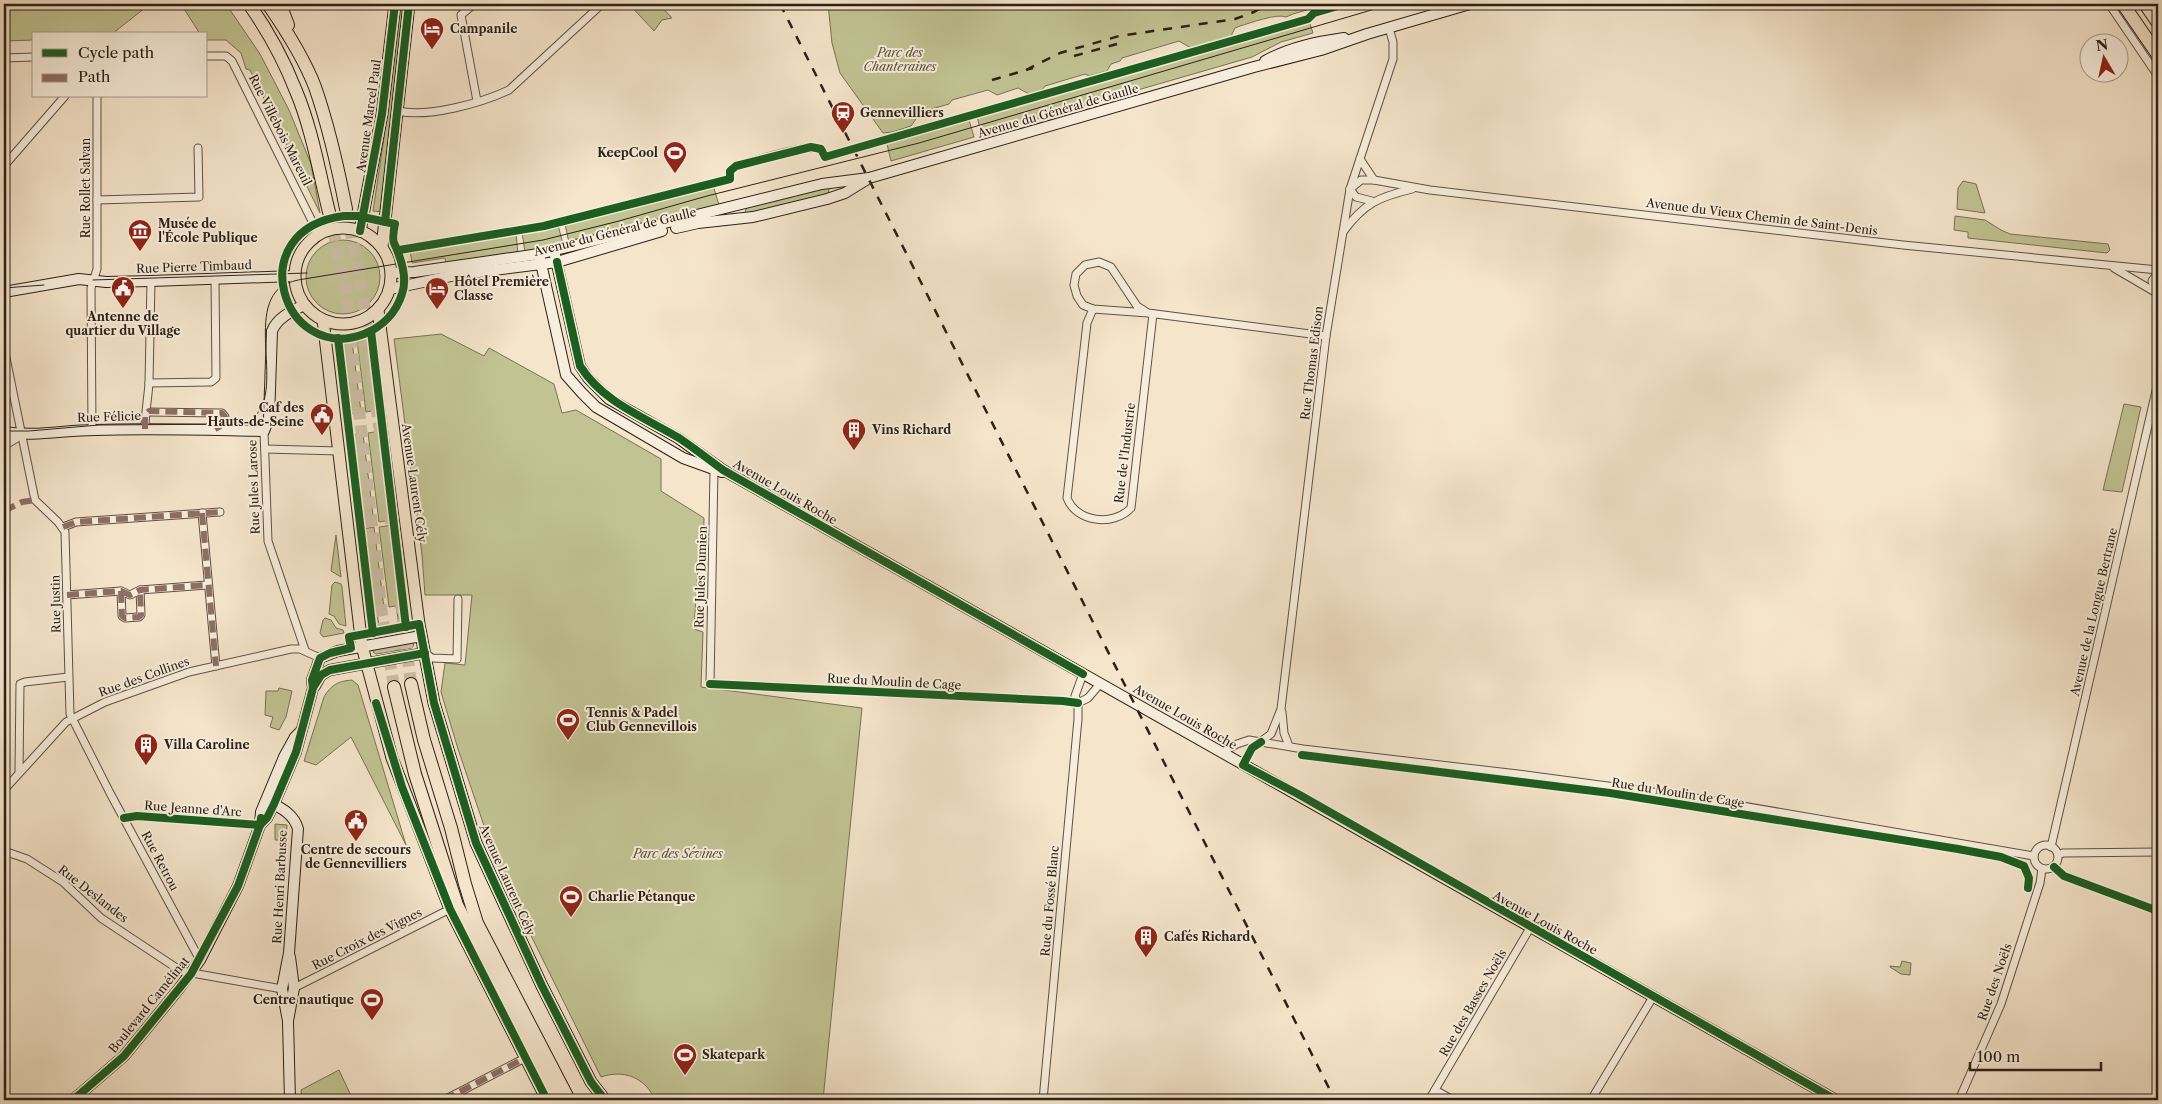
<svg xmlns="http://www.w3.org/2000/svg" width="2162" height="1104" font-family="'Libre Caslon Text',serif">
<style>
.green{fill:#c2c393;stroke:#777255}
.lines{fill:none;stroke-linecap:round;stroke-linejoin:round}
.highway-tunnel{stroke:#cdbea7;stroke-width:12;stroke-dasharray:12 6;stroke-linecap:butt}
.street-casing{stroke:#5e5144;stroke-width:9}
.secondary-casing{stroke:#2c2017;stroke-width:12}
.primary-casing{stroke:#2c2017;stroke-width:13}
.highway-casing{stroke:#2c2017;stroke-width:14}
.street{stroke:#f8eedd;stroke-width:7}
.secondary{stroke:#f8eedd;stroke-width:10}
.primary{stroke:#f5e5cb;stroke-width:11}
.highway{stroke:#f5e5cb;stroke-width:12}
.tram{stroke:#2c2017;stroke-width:1}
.rail{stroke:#2c2017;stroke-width:2.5;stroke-dasharray:9 9;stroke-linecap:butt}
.quiet{stroke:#8d6e63;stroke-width:6;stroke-dasharray:12 6;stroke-linecap:butt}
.cycleway-casing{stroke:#f8eedd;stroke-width:11}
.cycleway{stroke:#1b5e20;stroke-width:8}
.labels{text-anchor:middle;stroke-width:4;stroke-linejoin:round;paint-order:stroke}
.poi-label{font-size:12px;font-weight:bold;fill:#2c2017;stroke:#f8eedd;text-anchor:start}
.park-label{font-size:12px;font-style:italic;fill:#59513c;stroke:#f8eedd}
.street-label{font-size:12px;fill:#2c2017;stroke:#f8eedd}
</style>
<rect width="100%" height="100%" fill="#f5e5cb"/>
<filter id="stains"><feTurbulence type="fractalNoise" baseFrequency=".004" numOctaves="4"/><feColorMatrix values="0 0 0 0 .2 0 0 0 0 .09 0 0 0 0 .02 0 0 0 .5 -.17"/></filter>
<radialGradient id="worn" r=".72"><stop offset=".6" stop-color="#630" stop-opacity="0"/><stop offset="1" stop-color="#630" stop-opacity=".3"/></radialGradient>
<g class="green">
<path d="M4,4H150L112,34H34V40L4,41Z"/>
<path d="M181,4H226L260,54L289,110L311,164L320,213L250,70L246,69L241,53L226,40H206V34H200Z"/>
<path d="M398,4H403L382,212L373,211L384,138Z"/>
<path d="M629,4H659L672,18L662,20L654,31Z"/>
<path d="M828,4H1327L1293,14L1286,17C1278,13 1250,23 1240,26L1235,28L1231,36L1191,48L1179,41L1122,58L1120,61L1111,64L1107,71L1089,76L1085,74L1045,86L1042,90L1029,94L1018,88L997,95L988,90L952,100L949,104L921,112L911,126L892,132L883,133L840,73L832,43Z"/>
<path d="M1309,21L1313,33L1281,42L1252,57L982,135L977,117Z"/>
<path d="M969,120L974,137L891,161L887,144Z"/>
<path d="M1963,181L1976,184L1985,213L1957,209L1958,188Z"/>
<path d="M713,185L719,205L569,243L565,224Z"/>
<path d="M826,187L829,189L828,194L748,213L745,212L747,207Z"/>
<path d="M1955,216L1985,220L2001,230L2010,234L2108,244L2110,250L2107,253L1968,238V232L1954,230Z"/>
<path d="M558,225L563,244L525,252L522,232Z"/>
<path d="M516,233L518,254L446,264L445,258L412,263L410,250Z"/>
<circle cx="343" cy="277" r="37"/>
<path d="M441,334L484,356L489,348L554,384L562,413L576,410L661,459V491L704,518L703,568H698L694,629L703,632L701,687L862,708L823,1100H655C646,1078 624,1069 601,1077L500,873L458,749L441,692L445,663L465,665L472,595H425L422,555L394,339Z"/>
<path d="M370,340L378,410L366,412L357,341Z"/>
<path d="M352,341L361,412L349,414L341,343Z"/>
<path d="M2124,404L2141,407L2122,492L2103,490Z"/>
<path d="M381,431L392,520L379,522L368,433Z"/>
<path d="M363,434L374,523L363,524L351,435Z"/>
<path d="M393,525L405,624L399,625L396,606L389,607L379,527Z"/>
<path d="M374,527L384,608L377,609L379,629L376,630L363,529Z"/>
<path d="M336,535L341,577L331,571Z"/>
<path d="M335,582L341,584L342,587L346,626L339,624L334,616L329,614L332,585Z"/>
<path d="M325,618L331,620L336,628L343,630L344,633L323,637L320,633L323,620Z"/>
<path d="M412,642L414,645L412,648L376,654L373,652L375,649Z"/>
<path d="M352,680L358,685L406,845L351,737L316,765L304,761L324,697C331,685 338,681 352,680Z"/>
<path d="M279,688L292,691L286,717L279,730L270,727L273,717L265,715L266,691H278Z"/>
<path d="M275,824L287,825L286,840H275Z"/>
<path d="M1902,961L1911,963L1910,975L1901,974L1890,967V966L1900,967Z"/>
<path d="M339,1070L353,1100H302L301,1090Z"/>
</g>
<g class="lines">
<g class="highway-tunnel">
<path d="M346,209L362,288L411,684"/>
<path d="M329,212L345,285L382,616L394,687"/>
</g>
<g class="street-casing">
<g id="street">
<path d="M474,4L461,15L477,101"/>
<path d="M2109,4L2158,76"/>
<path d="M206,56H226L232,61L319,235"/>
<path d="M4,58L34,57"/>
<path d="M398,111C428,118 481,103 509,90L602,4"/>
<path d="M1360,159L1374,180"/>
<path d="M4,166L65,96"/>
<path d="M730,179V171L736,166C758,160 800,145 821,149L825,157"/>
<path d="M1350,189L1361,180H1374L1430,190L1903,245L2158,270"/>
<path d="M1350,189L1356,197L1372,201"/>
<path d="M97,200L199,197L198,148"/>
<path d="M1343,232C1364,203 1379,197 1412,189"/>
<path d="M2114,268L2155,292"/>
<path d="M151,281L149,383L211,382L216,378L215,279"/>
<path d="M2155,291L2152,281L2158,272"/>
<path d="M1093,309L1087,323L1067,498C1076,522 1113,527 1131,508L1153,314"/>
<path d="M1148,313L1137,306L1111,267L1099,262L1085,265L1076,274L1074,285L1077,296L1083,305L1093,309L1148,313L1326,336"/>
<path d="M4,348L35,500L58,522L65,532L70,714L110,793L200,960"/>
<path d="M147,412L222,413L225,417C225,424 221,426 215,429"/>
<path d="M145,429C145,413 148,398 149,383"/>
<path d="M92,430L91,288L97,269V96"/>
<path d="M264,431L268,541L305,650"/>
<path d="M4,446L22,435"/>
<path d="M265,449L339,451"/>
<path d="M714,470L710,684L1063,701L1078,703"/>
<path d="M202,513L216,666"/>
<path d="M63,527L76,522L220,512"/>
<path d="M121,591L122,616L125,618L139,617L141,615L140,590"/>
<path d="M67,595L121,591L130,595L140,590L207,585"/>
<path d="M425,653L432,658L457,659L458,599"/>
<path d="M1078,703L1088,698L1100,684"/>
<path d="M1282,712L1284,733L1289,746"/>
<path d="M1221,753L1237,744L1249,740L1303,749L1518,774L1690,797L2034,856"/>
<path d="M1243,765L1252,748L1271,734L1281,709L1326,336L1350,189L1393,59V42L1389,28"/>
<path d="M19,772L20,684L25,682L68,677"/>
<path d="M4,790L66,722L105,702L189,672L291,649H300L320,658"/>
<path d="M124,818L137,816L260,825"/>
<circle cx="2046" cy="857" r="12"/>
<path d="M2051,847L2158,382"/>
<path d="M4,851L27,859L63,882L101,918L181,971L282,989"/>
<path d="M2058,855L2063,853L2158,852"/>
<path d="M2054,867L2064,876L2158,911"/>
<path d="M294,988L450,909"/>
<path d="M1435,1090L1453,1100"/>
<path d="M444,1100L525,1058"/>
<path d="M1043,1100L1078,719V703L1075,696L1083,674"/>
<path d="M1429,1100L1530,928"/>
<path d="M1591,1100L1653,997"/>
<path d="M1959,1100L2001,1004L2040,883L2042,869"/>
</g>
</g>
<g class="secondary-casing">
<g id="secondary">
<path d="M1265,61C1290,47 1317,42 1344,38"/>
<path d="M676,228L698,223L753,217L827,199L845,193L866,180"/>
<path d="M554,251L580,366L588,378L609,399L678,438L723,470L1836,1100"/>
<path d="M540,259L566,375L582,393L596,407L683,458L722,472"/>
<path d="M392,273L414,272L539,254L822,184L869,178L1254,67L1321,50L1367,34L1470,4"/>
<path d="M390,289L456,275L557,262L662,231"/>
<path d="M4,292L79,279L106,282L151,281L295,276"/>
<path d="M4,432C34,437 65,430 95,430C152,428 208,430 264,431L269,418L272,331C277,318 292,311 304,305"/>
<path d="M315,686L321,675L330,670L425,653"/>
<path d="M268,801C281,808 294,814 298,829L289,953L282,989L288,1021"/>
<path d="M260,825L267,818L274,804L296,752L313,688L312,680L320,658L338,651L421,636"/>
<path d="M290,957L294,988L288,1021L290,1100"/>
<path d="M73,1100L124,1056L178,990L200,960L238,886L260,825L261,812L284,757L295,737L301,731"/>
</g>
</g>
<g class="primary-casing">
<g id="primary">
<circle cx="343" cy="276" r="48"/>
<path d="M360,231L382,114L395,4"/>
<path d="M382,247L409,4"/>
<path d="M378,310L419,624L434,703L476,843L542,986L591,1082L605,1100"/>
<path d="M323,320L362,646L392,758L450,909L547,1100"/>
</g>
</g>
<g class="highway-casing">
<g id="highway">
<path d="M249,4C268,31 284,60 296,91C312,129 319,172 329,212"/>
<path d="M268,4C286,30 304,58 315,87C329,127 338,168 346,209"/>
<path d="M280,4L288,25"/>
<path d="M2123,4L2158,55"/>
<path d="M2145,4L2158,23"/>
<path d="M411,684L424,740L451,828L465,884L477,923L567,1096"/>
<path d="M394,687L415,774L457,905L558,1100"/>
</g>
</g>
<use href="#street" class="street"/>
<use href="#secondary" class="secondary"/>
<use href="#primary" class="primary"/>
<use href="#highway" class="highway"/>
<g class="tram">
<path d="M93,280L307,273"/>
<path d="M4,288L44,285"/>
<path d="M4,431H29L99,425L241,424C294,408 242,315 282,286C288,282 297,280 304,279L543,240L619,221L707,196L919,143L1392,4"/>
</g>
<g class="rail">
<path d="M780,4L1335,1100"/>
<path d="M1074,56L1117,44"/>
<path d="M1026,70L1060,53L1119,36L1235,19L1254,12L1268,4"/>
<path d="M992,80L1033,68"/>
</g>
<g class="quiet">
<path d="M145,429V415L149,411L222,413L225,417C225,424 221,426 215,429"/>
<path d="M4,511L22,502L35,500"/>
<path d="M202,513L216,666"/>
<path d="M63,527L76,522L220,512"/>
<path d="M121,591L122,616L125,618L139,617L141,615L140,590"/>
<path d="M67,595L121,591L130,595L140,590L207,585"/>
<path d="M444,1100L525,1058"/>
</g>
<g class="cycleway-casing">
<g id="cycleway">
<path d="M344,216H358L395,224C394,229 392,238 394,243C401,258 408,277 402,294C396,313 382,327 364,334C282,365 240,229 344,216Z"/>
<path d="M385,222L409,4"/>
<path d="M360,231L382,114L395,4"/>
<path d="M399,250L544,226L730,179V171L736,166L811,147L821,149L825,157L1308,19L1314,13L1345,4"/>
<path d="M557,262L580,366C604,403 642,416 679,438C694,448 708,459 723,470L1083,674"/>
<path d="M371,331L406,627"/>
<path d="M338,338L373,633"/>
<path d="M710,684L1063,701L1078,703"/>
<path d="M314,686L321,675L330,670L425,653"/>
<path d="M376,703L402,787L450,909L547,1100"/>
<path d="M1261,742L1252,748L1243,765L1298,794L1836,1100"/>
<path d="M1302,755L1610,793L1958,849L2001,857L2024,866L2029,878L2028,888"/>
<path d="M124,818L137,816L260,825"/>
<path d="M260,825L267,818L274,804L296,752L313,688L312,680L320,658L330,653L351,648L349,637L419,624L434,703L476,843L542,986L591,1082L605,1100"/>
<path d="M2054,867L2064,876L2158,911"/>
<path d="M73,1100L124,1056L191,974L238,886L260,825L261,818"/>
</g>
</g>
<use href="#cycleway" class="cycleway"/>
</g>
<defs>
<g id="hotel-pin" transform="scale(1.25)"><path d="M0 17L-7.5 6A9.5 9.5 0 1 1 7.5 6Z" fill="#8f2418" stroke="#f8eedd"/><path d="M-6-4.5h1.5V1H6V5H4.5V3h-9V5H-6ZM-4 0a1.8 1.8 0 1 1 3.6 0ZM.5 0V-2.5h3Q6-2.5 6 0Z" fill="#fff"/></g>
<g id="station-pin" transform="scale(1.25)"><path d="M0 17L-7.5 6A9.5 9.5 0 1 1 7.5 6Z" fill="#8f2418" stroke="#f8eedd"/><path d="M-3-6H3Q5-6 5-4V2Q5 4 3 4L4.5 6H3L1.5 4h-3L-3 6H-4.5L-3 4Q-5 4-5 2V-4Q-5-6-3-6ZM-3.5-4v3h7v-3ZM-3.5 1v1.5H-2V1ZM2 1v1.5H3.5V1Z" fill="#fff"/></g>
<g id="stadium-pin" transform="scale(1.25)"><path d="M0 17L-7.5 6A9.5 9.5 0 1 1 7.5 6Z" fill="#8f2418" stroke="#f8eedd"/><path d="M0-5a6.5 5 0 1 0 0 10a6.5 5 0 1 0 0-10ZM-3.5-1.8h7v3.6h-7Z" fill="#fff"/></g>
<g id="museum-pin" transform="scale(1.25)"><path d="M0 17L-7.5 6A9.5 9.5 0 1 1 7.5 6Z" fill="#8f2418" stroke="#f8eedd"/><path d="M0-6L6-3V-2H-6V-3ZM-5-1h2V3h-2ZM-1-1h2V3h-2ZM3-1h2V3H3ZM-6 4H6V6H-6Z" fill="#fff"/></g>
<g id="civic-pin" transform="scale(1.25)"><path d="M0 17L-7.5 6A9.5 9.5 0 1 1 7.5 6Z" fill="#8f2418" stroke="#f8eedd"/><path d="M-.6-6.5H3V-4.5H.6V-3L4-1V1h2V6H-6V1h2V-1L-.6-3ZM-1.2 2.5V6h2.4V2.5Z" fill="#fff"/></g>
<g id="building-pin" transform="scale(1.25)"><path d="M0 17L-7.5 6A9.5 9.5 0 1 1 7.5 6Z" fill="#8f2418" stroke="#f8eedd"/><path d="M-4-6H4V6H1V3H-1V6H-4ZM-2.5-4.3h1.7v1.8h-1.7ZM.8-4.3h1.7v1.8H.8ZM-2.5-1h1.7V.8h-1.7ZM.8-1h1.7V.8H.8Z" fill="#fff"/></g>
</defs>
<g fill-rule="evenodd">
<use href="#hotel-pin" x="432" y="29"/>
<use href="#station-pin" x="843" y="113"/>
<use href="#stadium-pin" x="675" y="153"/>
<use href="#museum-pin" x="140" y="231"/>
<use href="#civic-pin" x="123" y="288"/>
<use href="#hotel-pin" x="437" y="289"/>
<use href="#civic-pin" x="322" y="415"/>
<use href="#building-pin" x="854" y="430"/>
<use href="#stadium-pin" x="568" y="720"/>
<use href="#building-pin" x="146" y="745"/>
<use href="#civic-pin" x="356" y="821"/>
<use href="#stadium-pin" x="571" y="897"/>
<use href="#building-pin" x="1146" y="937"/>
<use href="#stadium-pin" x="372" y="1000"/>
<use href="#stadium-pin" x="685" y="1055"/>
</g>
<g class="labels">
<g class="poi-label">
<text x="450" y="33">Campanile</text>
<text x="860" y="117">Gennevilliers</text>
<text x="658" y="157" text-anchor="end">KeepCool</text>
<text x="158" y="228">Musée de<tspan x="158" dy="14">l'École Publique</tspan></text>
<text x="454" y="286">Hôtel Première<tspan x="454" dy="14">Classe</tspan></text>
<text x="123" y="321" text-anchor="middle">Antenne de<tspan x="123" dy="14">quartier du Village</tspan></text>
<text x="304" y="412" text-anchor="end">Caf des<tspan x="304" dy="14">Hauts-de-Seine</tspan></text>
<text x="872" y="434">Vins Richard</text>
<text x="586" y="717">Tennis &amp; Padel<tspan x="586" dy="14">Club Gennevillois</tspan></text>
<text x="164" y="749">Villa Caroline</text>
<text x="356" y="854" text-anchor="middle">Centre de secours<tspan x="356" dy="14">de Gennevilliers</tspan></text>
<text x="588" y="901">Charlie Pétanque</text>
<text x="1164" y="941">Cafés Richard</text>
<text x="354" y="1004" text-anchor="end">Centre nautique</text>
<text x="702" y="1059">Skatepark</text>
</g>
<g class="park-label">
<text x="900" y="57">Parc des<tspan x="900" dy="14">Chanteraines</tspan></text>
<text x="678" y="858">Parc des Sévines</text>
</g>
<g class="street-label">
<text transform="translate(1058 111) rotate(-16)" y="4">Avenue du Général de Gaulle</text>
<text transform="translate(369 116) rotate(-82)" y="4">Avenue Marcel Paul</text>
<text transform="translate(280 130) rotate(63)" y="4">Rue Villebois Mareuil</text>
<text transform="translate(86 188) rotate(-90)" y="4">Rue Rollet Salvan</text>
<text transform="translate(1762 217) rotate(7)" y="4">Avenue du Vieux Chemin de Saint-Denis</text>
<text transform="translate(615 232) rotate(-14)" y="4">Avenue du Général de Gaulle</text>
<text transform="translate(194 267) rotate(-2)" y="4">Rue Pierre Timbaud</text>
<text transform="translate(1312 363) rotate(-83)" y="4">Rue Thomas Edison</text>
<text transform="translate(109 417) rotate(-2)" y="4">Rue Félicie</text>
<text transform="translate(1125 453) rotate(-83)" y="4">Rue de l'Industrie</text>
<text transform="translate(414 483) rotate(82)" y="4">Avenue Laurent Cély</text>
<text transform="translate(254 487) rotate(-92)" y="4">Rue Jules Larose</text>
<text transform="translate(785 492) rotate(30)" y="4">Avenue Louis Roche</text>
<text transform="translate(701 577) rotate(-88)" y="4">Rue Jules Dumien</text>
<text transform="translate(56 604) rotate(-91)" y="4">Rue Justin</text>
<text transform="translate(2094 612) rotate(-77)" y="4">Avenue de la Longue Bertrane</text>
<text transform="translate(144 677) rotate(-20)" y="4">Rue des Collines</text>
<text transform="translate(894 682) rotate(3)" y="4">Rue du Moulin de Cage</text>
<text transform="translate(1185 717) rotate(30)" y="4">Avenue Louis Roche</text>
<text transform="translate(1678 793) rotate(9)" y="4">Rue du Moulin de Cage</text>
<text transform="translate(193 809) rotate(4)" y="4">Rue Jeanne d'Arc</text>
<text transform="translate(160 861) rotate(62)" y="4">Rue Retrou</text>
<text transform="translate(507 880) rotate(66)" y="4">Avenue Laurent Cély</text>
<text transform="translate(280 887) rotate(-87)" y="4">Rue Henri Barbusse</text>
<text transform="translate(93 894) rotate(38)" y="4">Rue Deslandes</text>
<text transform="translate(1050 901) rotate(-85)" y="4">Rue du Fossé Blanc</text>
<text transform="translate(1545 923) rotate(29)" y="4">Avenue Louis Roche</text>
<text transform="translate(367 939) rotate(-27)" y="4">Rue Croix des Vignes</text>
<text transform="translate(1995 982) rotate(-71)" y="4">Rue des Noëls</text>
<text transform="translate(1473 1003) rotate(-60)" y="4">Rue des Basses Noëls</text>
<text transform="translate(149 1005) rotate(-51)" y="4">Boulevard Camélinat</text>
</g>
</g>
<rect width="2162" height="1104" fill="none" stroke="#f5e5cb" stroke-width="20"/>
<rect x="5" y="5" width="2152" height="1094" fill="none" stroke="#2c2017" stroke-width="2.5"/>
<rect x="10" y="10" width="2142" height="1084" fill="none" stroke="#2c2017"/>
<rect x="32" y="32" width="175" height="65" fill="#f8eedd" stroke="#a69c8e"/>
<rect x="42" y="49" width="25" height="8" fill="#1b5e20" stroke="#a69c8e"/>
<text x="78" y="58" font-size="15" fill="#2c2017">Cycle path</text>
<rect x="42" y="74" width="25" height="8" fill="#8d6e63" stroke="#a69c8e"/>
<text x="78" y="82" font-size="15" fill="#2c2017">Path</text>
<g transform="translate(2104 58) rotate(351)"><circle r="24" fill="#f8eedd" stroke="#a69c8e"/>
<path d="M0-4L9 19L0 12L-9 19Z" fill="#8f2418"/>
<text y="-8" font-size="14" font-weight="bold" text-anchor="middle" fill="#2c2017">N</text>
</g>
<path d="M1970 1062v8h131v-8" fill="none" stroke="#2c2017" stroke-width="2.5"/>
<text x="1977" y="1062" font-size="15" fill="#2c2017" stroke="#f8eedd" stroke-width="4" paint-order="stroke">100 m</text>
<rect width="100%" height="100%" filter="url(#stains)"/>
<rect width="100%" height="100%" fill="url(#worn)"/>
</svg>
